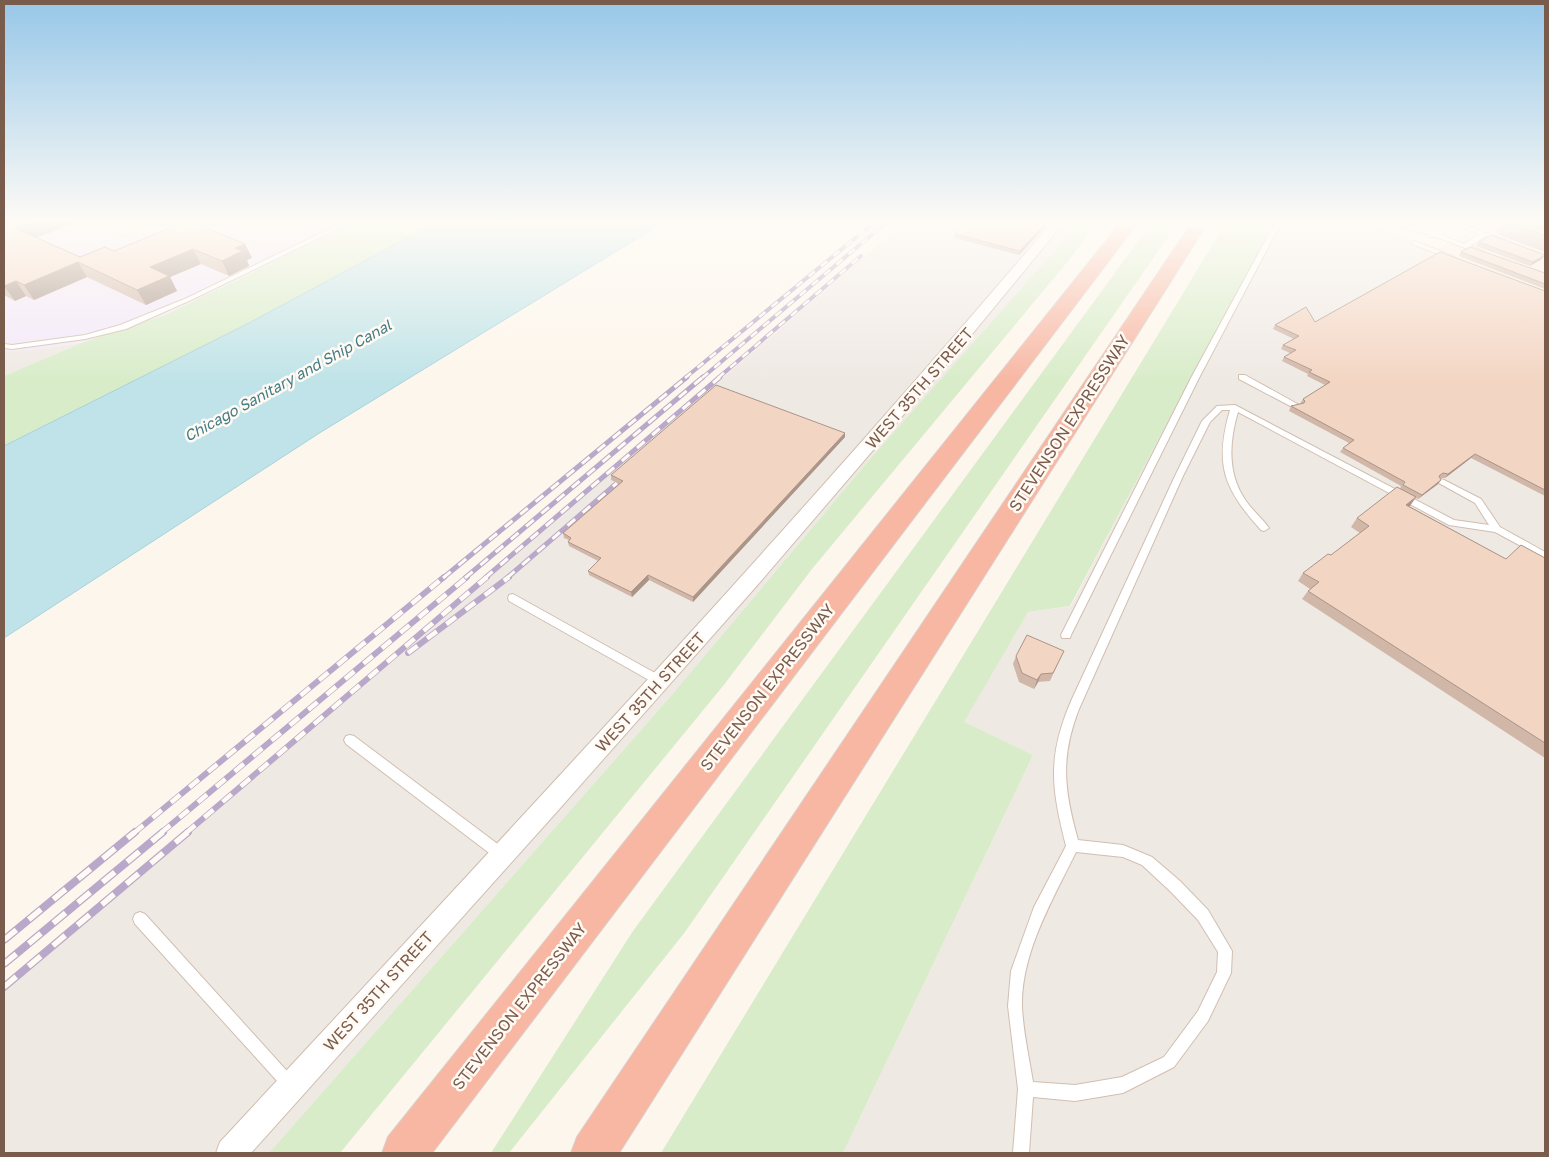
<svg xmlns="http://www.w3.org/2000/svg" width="1549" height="1157" font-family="'Golos Text',sans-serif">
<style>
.commercial{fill:#fde8e0}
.industrial{fill:#efe9e4}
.education{fill:#f3e8fa}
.green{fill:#d8ecc9}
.water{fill:#bfe3e8;stroke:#a5d3da}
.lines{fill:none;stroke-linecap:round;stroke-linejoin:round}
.lane-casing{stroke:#d1beb0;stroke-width:2}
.street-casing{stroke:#d1beb0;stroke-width:2}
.secondary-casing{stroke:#d6c0b0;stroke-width:2}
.highway-casing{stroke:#dad1cd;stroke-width:2}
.lane{fill:#fff;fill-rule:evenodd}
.street{fill:#fff;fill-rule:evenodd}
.secondary{fill:#fff;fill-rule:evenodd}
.highway{fill:#f7b7a3;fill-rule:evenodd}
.rail-far3-casing{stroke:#b9a8c9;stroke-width:4}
.rail-far2-casing{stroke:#b9a8c9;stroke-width:5}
.rail-far1-casing{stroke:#b9a8c9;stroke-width:6}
.rail-casing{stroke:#b9a8c9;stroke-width:8}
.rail-far3{stroke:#fffaf3;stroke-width:2.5;stroke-dasharray:8;stroke-linecap:butt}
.rail-far2{stroke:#fffaf3;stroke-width:3;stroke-dasharray:10;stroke-linecap:butt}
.rail-far1{stroke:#fffaf3;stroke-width:4.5;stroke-dasharray:12;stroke-linecap:butt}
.rail{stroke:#fffaf3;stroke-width:5.5;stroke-dasharray:16;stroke-linecap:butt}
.wall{fill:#d1b7a8}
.shaded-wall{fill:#aa9588}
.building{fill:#f3d5c3;stroke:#aa9588}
.labels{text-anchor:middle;stroke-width:5;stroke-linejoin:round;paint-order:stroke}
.far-water-label{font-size:15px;font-style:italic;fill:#437c86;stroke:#fffaf3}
.street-label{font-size:16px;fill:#7a5c4d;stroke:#fffaf3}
</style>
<rect width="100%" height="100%" fill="#fdf6ec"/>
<path class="commercial" d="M1479,224L1545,248V290L1437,249Z"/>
<g class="industrial">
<path d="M906,221H1081L870,459L670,697L269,1153H4V991Z"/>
<path d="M1275,221H1362L1545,290V1153H843L1033,755L963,722L1028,612L1071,606L1191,376L1225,316Z"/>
<path d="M84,342L4,376V351L40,349Z"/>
</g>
<path class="education" d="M4,221H357L165,315L94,340L40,349L4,351Z"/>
<g class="green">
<path d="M109,221H146L155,225L124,238L97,226Z"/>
<path d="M357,221H439L249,323L4,446V376L84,342L165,315Z"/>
<path d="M1081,221H1098L1068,261L812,569L723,686L340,1153H269L670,697L870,459Z"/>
<path d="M1153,221H1179L685,932L509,1153H491L633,931Z"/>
<path d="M1227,221H1275C1206,349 1138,478 1070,606L1028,612L964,722L1033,755L843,1153H661Z"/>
</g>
<path class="water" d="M439,221H666L321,432L4,638V446L249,323Z"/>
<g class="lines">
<g class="lane-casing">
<g id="lane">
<path d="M346,221H354L191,300L126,329L85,339L12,349L4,348V344L12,345L85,335L120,325L187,298Z"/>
<path d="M1276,221H1282L1199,378L1071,635L1070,638H1062L1061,635L1191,378Z"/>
<path d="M1376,221C1406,221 1437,233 1464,244L1480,234L1445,221H1454L1505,240L1502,242L1486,236L1470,246L1483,251L1484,252L1481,254L1431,235Z"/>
<path d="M1414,241L1453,256L1454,257L1449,258L1412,244L1411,243Z"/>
<path d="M1239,375H1245L1301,406L1297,408H1294L1239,379Z"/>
<path d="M1235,405L1454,520L1489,525L1475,503L1437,482L1441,479L1444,480L1481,499L1500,527L1545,552V559L1495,532L1449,525L1238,412C1229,442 1227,474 1246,501C1253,511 1262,518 1269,528L1264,531L1261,530C1224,489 1214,465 1230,410H1222L1210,422L1183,476L1079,709C1060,758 1064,790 1078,840L1123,845L1152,857L1180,881L1208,910L1232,951L1231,973L1208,1021L1174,1067L1123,1093L1075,1101L1033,1097L1029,1153H1013L1018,1089L1008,1006L1011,971L1034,907L1066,846C1051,787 1047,756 1072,699L1175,476L1202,421L1217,406ZM1076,852L1123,857L1142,865L1170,891L1198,920L1218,952L1217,972L1198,1011L1164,1057L1122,1077L1075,1085L1033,1082C1029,1057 1023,1031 1022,1006C1021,953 1053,899 1076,852Z"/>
<path d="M513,594L664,678L666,681L664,684L660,686L656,684L509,601L508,598L509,595Z"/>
<path d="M350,735L354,736L507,851L508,855L507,859L502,861L497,859L346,744L344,740L346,736Z"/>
<path d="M140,912L145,914L296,1081L299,1086L296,1091L291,1094L286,1091L135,924L133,919L135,914Z"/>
</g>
</g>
<g class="street-casing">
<g id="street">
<path d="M1053,221H1065L964,344L761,581L554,815L251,1153H216L220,1142C502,838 785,537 1053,221Z"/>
<path d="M1449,221H1464L1437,237H1429L1427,234Z"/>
</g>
</g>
<g class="secondary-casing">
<path id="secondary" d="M1480,221H1504L1545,235V246L1482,225Z"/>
</g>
<g class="highway-casing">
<g id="highway">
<path d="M1122,221H1139L432,1153H382L388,1137Z"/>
<path d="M1193,221H1209L619,1153H571L577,1137Z"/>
</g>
</g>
<use href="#lane" class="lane"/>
<use href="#street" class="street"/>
<use href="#secondary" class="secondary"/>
<use href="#highway" class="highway"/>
<g class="rail-far3-casing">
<g id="rail-far3">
<path d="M685,378L876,221"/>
<path d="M702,378L888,221"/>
<path d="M718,378L861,256"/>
</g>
</g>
<g class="rail-far2-casing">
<g id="rail-far2">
<path d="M443,578L687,377"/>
<path d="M465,578L703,377"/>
<path d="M485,578L720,377"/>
<path d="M507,578L617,483"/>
</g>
</g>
<g class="rail-far1-casing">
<g id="rail-far1">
<path d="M408,653L509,577"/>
<path d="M134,833L444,577"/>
<path d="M161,833L467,577"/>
<path d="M186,833L487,577"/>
</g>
</g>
<g class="rail-casing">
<g id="rail">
<path d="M4,940L135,832"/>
<path d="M4,964L163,832"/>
<path d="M4,987L188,832"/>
</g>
</g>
<use href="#rail-far3" class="rail-far3"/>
<use href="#rail-far2" class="rail-far2"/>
<use href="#rail-far1" class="rail-far1"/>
<use href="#rail" class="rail"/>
</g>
<g class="wall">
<path d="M4,221H80L36,238L80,257L114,251L245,244L252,258L247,260L249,266L229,276L201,264L170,277L177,291L146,305L87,277L34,300L26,296L15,301L4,295Z"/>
<path d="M1505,221L1517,222L1518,221H1545V252L1497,234Z"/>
<path d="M1046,226L1019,255L954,238L955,234Z"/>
<path d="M1479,242L1542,259L1530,266L1476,246Z"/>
<path d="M1461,252L1545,273V289L1459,256Z"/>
<path d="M1545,291V496L1471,458L1445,478H1440L1441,480L1438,484L1418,499L1416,498L1409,506L1506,559L1545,558V758L1302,599L1308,591L1310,589L1298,581L1303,573L1331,555L1360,533L1351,527L1357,518L1400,489L1401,486L1340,452L1343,448L1349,443L1289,411L1291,406L1301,404H1300L1303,399L1325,385L1307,376L1308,374L1282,361L1284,357L1290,353L1281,349L1283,345L1294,339L1273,329L1275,325L1315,322Z"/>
<path d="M845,437L693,602L649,580L632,597L589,575L588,571L598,561L569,546L568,542L569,540L564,538L563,533L620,484L611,480V475Z"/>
<path d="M1064,651L1050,681L1038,682L1034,689L1019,682L1013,664L1016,656Z"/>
</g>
<g class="shaded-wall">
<path d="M33,221H80L24,242L15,228Z"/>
<path d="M1047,222L1046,226L1019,255L1020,251Z"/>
<path d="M245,244L252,258L247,260L249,266L229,276L222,261L235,248Z"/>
<path d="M193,249L201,264L170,277L177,291L146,305L137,290L150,267Z"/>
<path d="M1545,255L1542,259L1530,266L1533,262Z"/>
<path d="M78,262L87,277L34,300L24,285Z"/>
<path d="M16,281L26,296L15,301L4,286Z"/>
<path d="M845,433V437L693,602V597Z"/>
<path d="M1475,454L1471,458L1445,478L1448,474Z"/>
<path d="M1441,480L1438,484L1418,499L1422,495Z"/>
<path d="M1416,497L1410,506L1400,514L1406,505Z"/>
<path d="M648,575L649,580L632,597L631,592Z"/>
<path d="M1041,674L1038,682L1034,689L1037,680Z"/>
</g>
<g class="building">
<path d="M4,221H33L15,228L80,257L105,247L114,251L187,221H189L245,244L235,248L242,251L222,261L193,249L150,267L169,276L137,290L78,262L24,285L16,281L4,286Z"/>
<path d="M968,221H1044L1047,222L1020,251L955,234Z"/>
<path d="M1505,221H1512L1545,231V235Z"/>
<path d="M1491,235L1545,255L1533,262L1479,242Z"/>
<path d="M1470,247L1545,273V284L1461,252Z"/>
<path d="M1440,252L1545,291V490L1475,454L1448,474L1443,473L1439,476L1441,480L1422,495L1403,485L1405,482L1343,448L1354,440L1291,406L1304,403L1305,401L1303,399L1330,382L1309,372L1312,370L1284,357L1296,350L1283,345L1299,336L1275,325L1306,307L1315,322Z"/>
<path d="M716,385L845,433L693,597L648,575L631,592L588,571L601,558L568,542L571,538L563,533L623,481L611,475Z"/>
<path d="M1397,487L1416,497L1406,505L1506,559L1521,545L1545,558V743L1308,591L1319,582L1303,573L1328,554L1331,555L1369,526L1357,518Z"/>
<path d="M1027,635L1064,651L1053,673L1041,674L1037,680L1022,673L1016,656Z"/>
</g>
<linearGradient id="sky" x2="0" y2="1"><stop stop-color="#97c7e8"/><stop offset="0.58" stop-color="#fefbf6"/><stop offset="1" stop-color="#fefbf6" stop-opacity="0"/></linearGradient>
<rect width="1549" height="383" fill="url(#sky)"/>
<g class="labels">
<g class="far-water-label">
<text transform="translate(288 381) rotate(-29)" y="5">Chicago Sanitary and Ship Canal</text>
</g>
<g class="street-label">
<text transform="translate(919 388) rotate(-49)" y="6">WEST 35TH STREET</text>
<text transform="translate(1069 423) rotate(-57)" y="6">STEVENSON EXPRESSWAY</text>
<text transform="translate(767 687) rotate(-52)" y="6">STEVENSON EXPRESSWAY</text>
<text transform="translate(650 692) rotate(-48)" y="6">WEST 35TH STREET</text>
<text transform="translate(378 991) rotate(-48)" y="6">WEST 35TH STREET</text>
<text transform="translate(519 1006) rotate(-52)" y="6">STEVENSON EXPRESSWAY</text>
</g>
</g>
<rect width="1549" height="1157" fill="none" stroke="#7a5c4d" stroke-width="10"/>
</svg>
